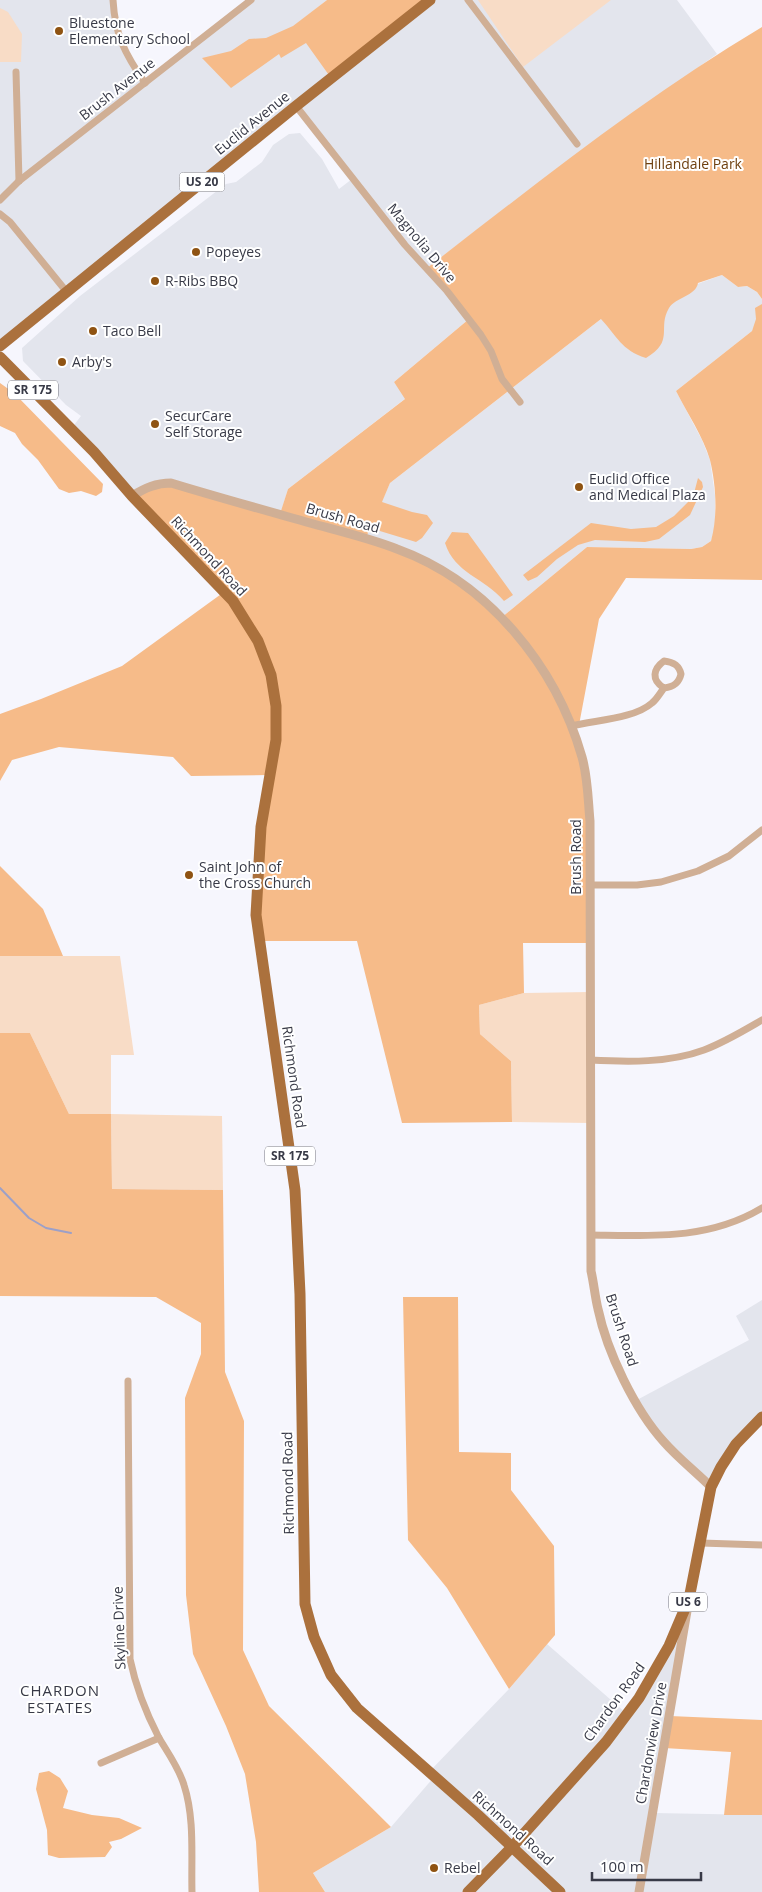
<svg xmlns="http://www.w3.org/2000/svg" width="762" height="1892" font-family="'Open Sans',sans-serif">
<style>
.built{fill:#e3e5ed}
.green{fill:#f8dcc6}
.forest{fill:#f6bb89}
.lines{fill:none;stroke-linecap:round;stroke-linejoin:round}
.stream{stroke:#9ca0c8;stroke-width:2}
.minor{stroke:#d0af95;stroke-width:7}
.tertiary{stroke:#d0af95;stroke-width:9}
.primary{stroke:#ab713d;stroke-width:11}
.poi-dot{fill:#8f5312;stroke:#fff;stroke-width:2}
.labels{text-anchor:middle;stroke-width:4;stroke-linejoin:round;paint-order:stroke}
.shield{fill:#fff;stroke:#74757e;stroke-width:1}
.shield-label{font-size:12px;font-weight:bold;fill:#383a47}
.poi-label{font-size:14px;fill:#383a47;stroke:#fff;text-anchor:start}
.street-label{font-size:14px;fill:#383a47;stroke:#fff}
.park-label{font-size:14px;fill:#6e3f0e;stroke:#fff}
.neighbourhood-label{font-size:15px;letter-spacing:1px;fill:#383a47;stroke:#fff}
</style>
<rect width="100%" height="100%" fill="#f6f6fd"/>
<g class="built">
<path d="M0,0H113L122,44L145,82L251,0H327L294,26L430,0H677L717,54L571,158L427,268L469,319L394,382L406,398L288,489L280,515L132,496L71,429L81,416L66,405L23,361L22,348L80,296L226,184L236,182L262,162L273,145L289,134L300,133L322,159L339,189L352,179L296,106L0,346Z"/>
<path d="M722,275L738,287L747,286L757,292L762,299V309L752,331L676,391L702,440L710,460L715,495V528L711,541L702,547L691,549L587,547L501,618L365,539L390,483L601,319Z"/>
<path d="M762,1300V1417L711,1487L664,1442L635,1401L749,1340L736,1316Z"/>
<path d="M689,1599L654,1813L762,1815V1892H325L313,1873L391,1827L434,1777L429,1772L509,1689L547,1644L627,1714Z"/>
</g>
<g class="green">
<path d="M478,0H611L523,67Z"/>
<path d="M0,8L8,12L22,34L21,62H0Z"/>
<path d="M0,956H120L134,1055H111V1114L222,1116L223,1190L112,1189L111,1114H69L30,1033H0Z"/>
<path d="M590,992L591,1123L512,1122L511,1061L480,1034L479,1005L524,993Z"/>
</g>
<g class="forest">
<path d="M327,0H431L331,78L306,43L281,58L279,54L231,88L202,58L231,51L249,39L266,38L293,26Z"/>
<path d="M762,27V299L757,292L747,286L738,287L722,275L698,283C696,296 676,297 669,308C657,328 675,341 646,358C621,350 617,336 601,319L390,483L382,502L412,512L427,515L433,523L422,538L416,542L370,528L366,538L449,574L501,618L587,547L691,549L702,547L711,541C718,516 716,485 710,460C703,436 687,413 676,391L752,331L756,319L755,308L762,304V580L626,578L599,619L579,725L572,726L587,786L590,943H523L524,993L479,1005L480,1034L511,1061L512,1122L402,1123L357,941H260L258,920L269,775L191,776L173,757L59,747L12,760L0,781V714L41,699L122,666L224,592L132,496L162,483L280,514L288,489L405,399L394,382L469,319L427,268C535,185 644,97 762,27Z"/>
<path d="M0,383L14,393L103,484L102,492L96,496L81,491L69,493L59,489L38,460L22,444L15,433L0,426Z"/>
<path d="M698,478L702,482L703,487L690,515L659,539L645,542L595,540L578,545L557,559L537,577L528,581L523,575L591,523L631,529L656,527L674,516L693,497Z"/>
<path d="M452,532L468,533L513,595L504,601C484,577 455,574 445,543Z"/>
<path d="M0,866L43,909L63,956H0Z"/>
<path d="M0,1033H30L69,1114H111L112,1189L223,1190L225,1372L244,1421L243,1650L269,1706L391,1827L313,1873L325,1892H259L256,1842L245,1774L226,1726L193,1654L186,1595L185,1398L201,1354V1323L156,1297L0,1296Z"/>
<path d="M458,1297L459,1452L511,1453V1490L554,1546L555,1635L509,1689L447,1588L408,1540L403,1297Z"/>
<path d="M670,1716L762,1720V1815H724L731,1752L664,1748Z"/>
<path d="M49,1771L60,1778L68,1791L63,1808L92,1815L119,1818L142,1828L121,1839L109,1842L112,1847L105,1857L59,1858L48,1855L47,1830L36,1789L39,1773Z"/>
</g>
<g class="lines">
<path class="stream" d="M0,1188L29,1218L46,1228L71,1233"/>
<g class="minor">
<path d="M113,0C115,35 125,54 145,83"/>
<path d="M468,0L577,144"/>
<path d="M16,72L19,181"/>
<path d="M296,106L405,245L447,291L481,335L491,351L502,379L520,402"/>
<path d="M0,200L19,181L251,0"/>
<path d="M0,214L10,222L66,291"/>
<path d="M572,726C595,720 634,719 652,703C657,699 660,693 664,688C674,687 679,683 681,674C679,665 673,662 664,661C653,669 651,680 664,688"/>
<path d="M590,885H637L661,882L698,871L729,856L762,830"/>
<path d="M590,1060C628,1062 669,1063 704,1050C725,1042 743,1031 762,1020"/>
<path d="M591,1235C651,1236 709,1240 762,1208"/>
<path d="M128,1381L130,1659C136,1688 145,1711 159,1738C168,1753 179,1768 184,1785C195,1819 191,1857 192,1892"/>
<path d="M701,1543L762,1545"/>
<path d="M101,1763L159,1738"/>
</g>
<g class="tertiary">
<path d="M132,496C145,488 156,483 171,483C217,497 264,510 310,523C339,531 369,538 397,549C488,582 556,666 582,757C588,778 588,800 590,821L591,1271C594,1284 595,1297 598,1309C607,1352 635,1410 664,1442C678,1458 696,1472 711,1487"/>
<path d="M639,1892L687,1611"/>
</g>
<g class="primary">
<path d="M0,346L296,106L430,0"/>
<path d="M0,357L94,452L132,496L233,601L258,641L271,675L276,706V740L261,827L256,915L295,1190L300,1294L305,1604L314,1637L331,1675L357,1708L478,1815L560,1892"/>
<path d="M468,1892L512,1847L606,1742L639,1698L669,1646L689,1599L711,1487L721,1467L736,1444L762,1417"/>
</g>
</g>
<g class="poi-dot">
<circle cx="59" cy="31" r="5"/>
<circle cx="196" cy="252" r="5"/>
<circle cx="155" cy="281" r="5"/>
<circle cx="93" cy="331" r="5"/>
<circle cx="62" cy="362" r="5"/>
<circle cx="155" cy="424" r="5"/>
<circle cx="579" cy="487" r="5"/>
<circle cx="189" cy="875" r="5"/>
<circle cx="434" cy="1868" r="5"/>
</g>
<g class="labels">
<g class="shield">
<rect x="179.5" y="172.5" width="45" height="19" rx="4"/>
<rect x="8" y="380.5" width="50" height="19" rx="4"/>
<rect x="265" y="1146.5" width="50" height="19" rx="4"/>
<rect x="669" y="1592.5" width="38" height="19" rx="4"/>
</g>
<g class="shield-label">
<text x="202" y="186">US 20</text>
<text x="33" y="394">SR 175</text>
<text x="290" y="1160">SR 175</text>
<text x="688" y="1606">US 6</text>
</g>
<g class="poi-label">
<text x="69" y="28">Bluestone<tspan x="69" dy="16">Elementary School</tspan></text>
<text x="206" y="257">Popeyes</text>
<text x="165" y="286">R-Ribs BBQ</text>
<text x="103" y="336">Taco Bell</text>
<text x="72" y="367">Arby's</text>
<text x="165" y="421">SecurCare<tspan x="165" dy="16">Self Storage</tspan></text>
<text x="589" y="484">Euclid Office<tspan x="589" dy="16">and Medical Plaza</tspan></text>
<text x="199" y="872">Saint John of<tspan x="199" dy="16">the Cross Church</tspan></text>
<text x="444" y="1873">Rebel</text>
</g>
<g class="street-label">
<text transform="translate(117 89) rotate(-38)" y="5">Brush Avenue</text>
<text transform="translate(252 123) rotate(-39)" y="5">Euclid Avenue</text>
<text transform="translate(422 243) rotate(50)" y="5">Magnolia Drive</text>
<text transform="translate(343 518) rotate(16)" y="5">Brush Road</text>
<text transform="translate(209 556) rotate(47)" y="5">Richmond Road</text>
<text transform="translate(576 857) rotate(-90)" y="5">Brush Road</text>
<text transform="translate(294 1077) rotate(82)" y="5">Richmond Road</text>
<text transform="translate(622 1330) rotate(72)" y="5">Brush Road</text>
<text transform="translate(288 1483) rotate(-91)" y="5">Richmond Road</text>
<text transform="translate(119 1628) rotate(-92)" y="5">Skyline Drive</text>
<text transform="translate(614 1702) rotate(-54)" y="5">Chardon Road</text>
<text transform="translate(651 1743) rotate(-80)" y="5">Chardonview Drive</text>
<text transform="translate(513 1828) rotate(42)" y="5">Richmond Road</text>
</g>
<g class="park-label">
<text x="693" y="169">Hillandale Park</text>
</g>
<g class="neighbourhood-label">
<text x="60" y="1696">CHARDON<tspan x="60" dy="17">ESTATES</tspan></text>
</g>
</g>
<path d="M592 1872v8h109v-8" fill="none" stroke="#383a47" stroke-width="2.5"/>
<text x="600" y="1872" font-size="15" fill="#383a47" stroke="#ffffff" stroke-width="4" paint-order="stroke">100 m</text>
</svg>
